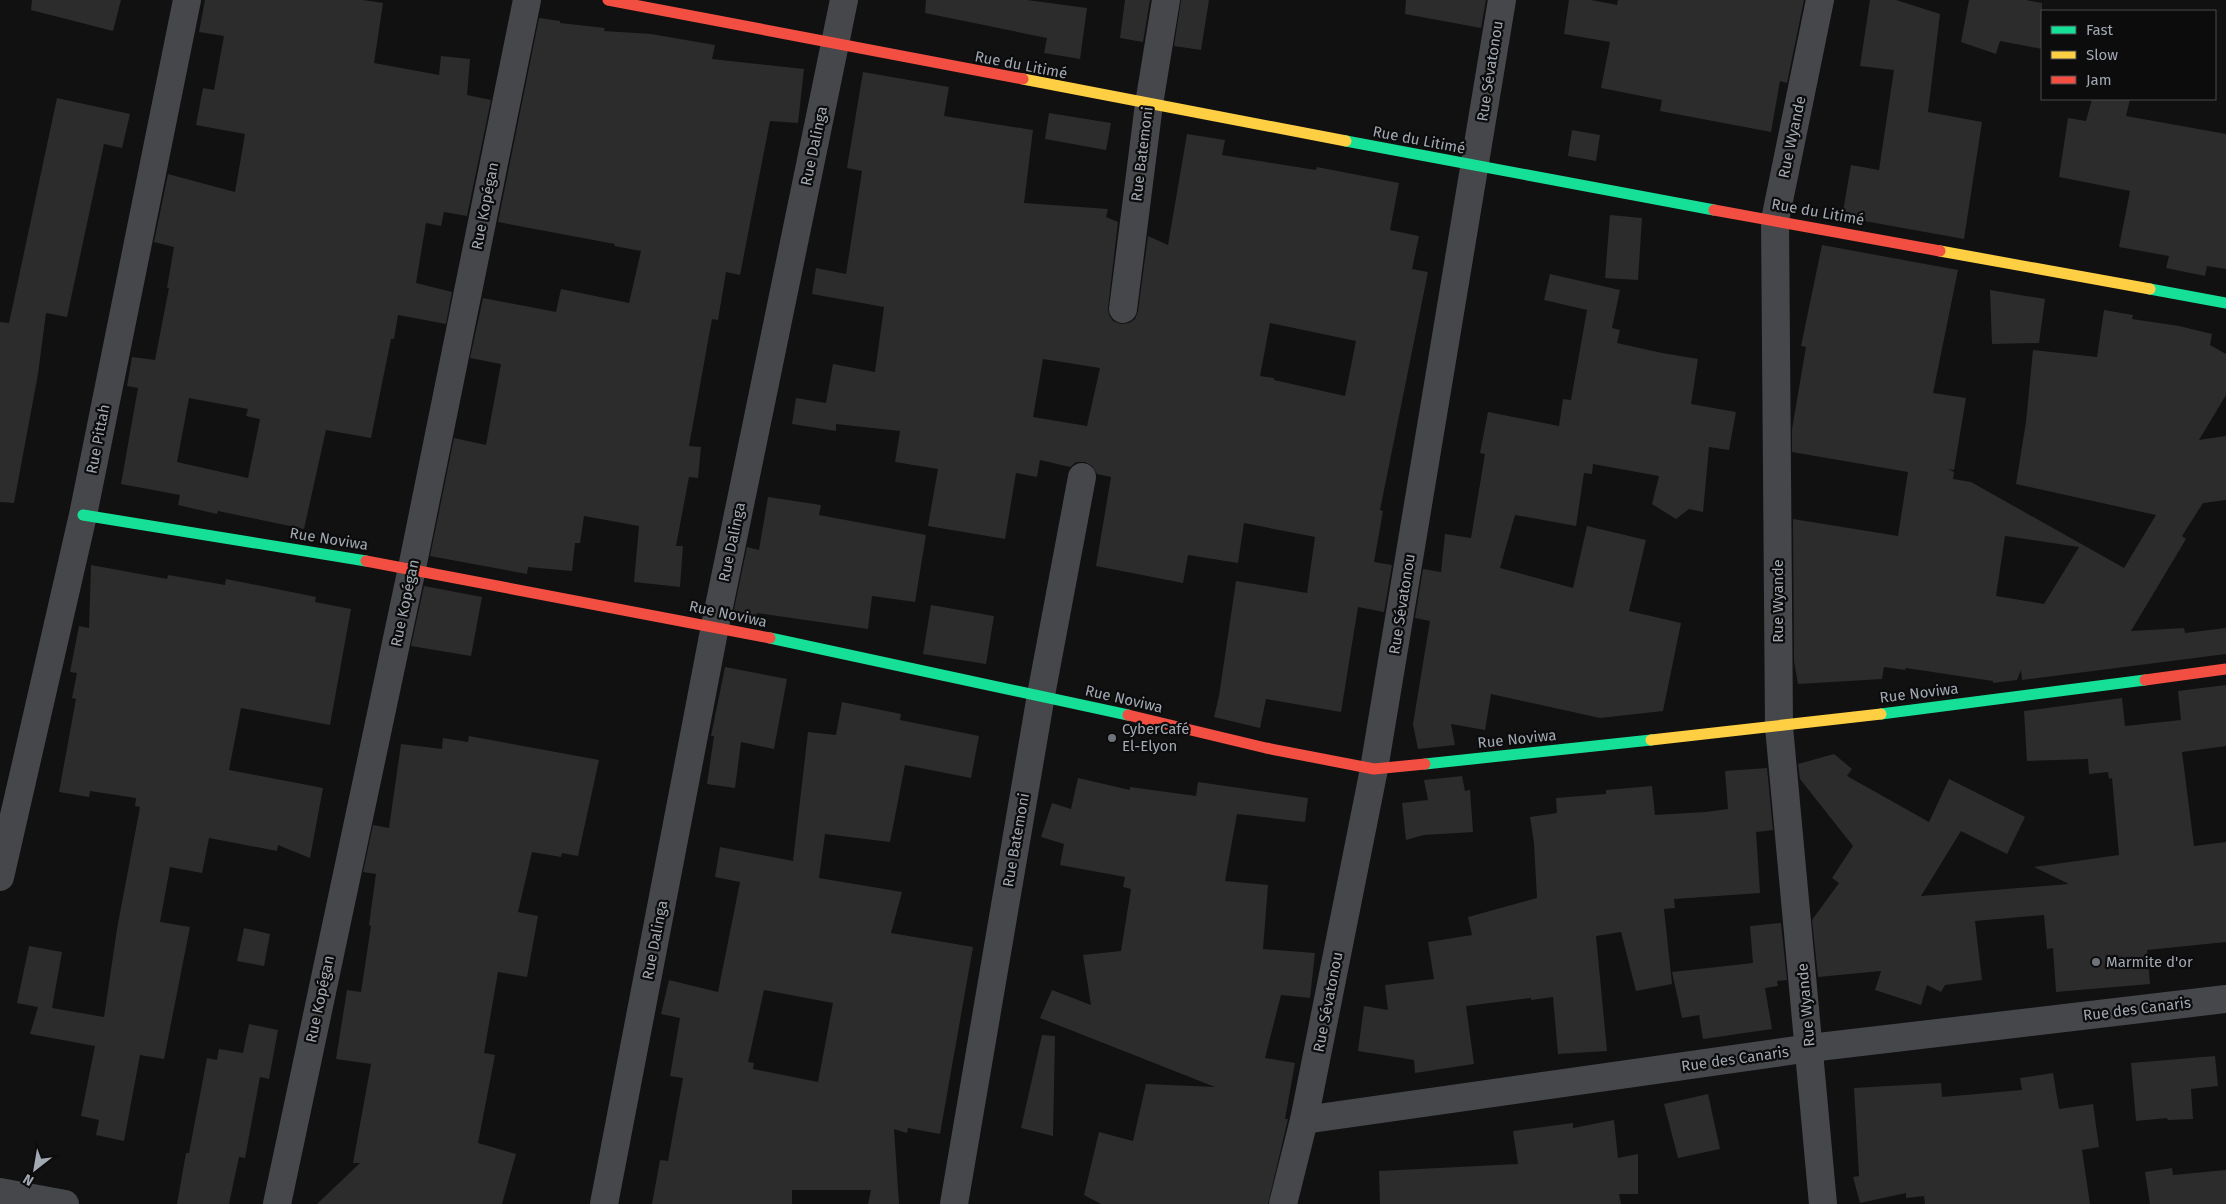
<svg xmlns="http://www.w3.org/2000/svg" width="2226" height="1204" font-family="'Fira Sans',sans-serif">
<style>
.building{fill:#2c2c2d;fill-rule:evenodd}
.lines{fill:none;stroke-linecap:round;stroke-linejoin:round}
.street{stroke:#46474a;stroke-width:28}
.fast{stroke:#16e098;stroke-width:11}
.slow{stroke:#ffcf43;stroke-width:11}
.jam{stroke:#f24e42;stroke-width:11}
.poi-dot{fill:#6f747b;stroke:#0c0c0d;stroke-width:2}
.labels{text-anchor:middle;stroke-width:4.5;stroke-linejoin:round;paint-order:stroke}
.street-label{font-size:15px;fill:#a2a9b3;stroke:#0c0c0d}
.poi-label{font-size:15px;fill:#a2a9b3;stroke:#0c0c0d;text-anchor:start}
</style>
<rect width="100%" height="100%" fill="#111112"/>
<g class="building">
<path d="M32,0H121L113,31L31,10Z"/>
<path d="M205,0H363L383,3L374,63L439,75L441,56L470,59L467,95L491,100L467,216L444,212L441,226L426,223L416,283L452,292L446,324L398,315L394,339H391L371,438L326,430L304,529L218,511L217,514L178,505L180,495L121,484L138,388L127,386L132,357L155,360L169,288H167L174,247L154,242L168,174L235,192L245,134L196,125L203,88L214,90L224,36L199,32ZM189,398L248,409L246,416L260,419L248,478L177,462Z"/>
<path d="M926,0H1027L1087,8L1080,59L1044,53L1047,38L925,13Z"/>
<path d="M1125,0H1150L1143,42L1120,38Z"/>
<path d="M1181,0H1209L1201,50L1174,46Z"/>
<path d="M1406,0H1486L1481,28L1405,14Z"/>
<path d="M1569,0H1591L1617,5L1618,0H1804L1787,83L1780,81L1771,132L1660,111L1662,100L1601,88L1610,42L1564,34Z"/>
<path d="M1870,0H1896L1940,14L1928,112L1982,122L1964,239L1842,217L1851,165L1879,170L1894,70L1860,66Z"/>
<path d="M1969,0H2026L2042,3V49L2000,41L1996,54L1961,42Z"/>
<path d="M539,18L560,21V23L605,28L604,31L651,34L715,45L712,59L804,69L798,123L770,121L740,275L726,272L718,320L712,319L689,446L701,447L698,478L689,477L676,546H683L680,587L634,582L639,526L584,516L580,543H575L572,571L528,567L527,574L430,556L454,438L486,445L501,364L470,358L483,298L556,312L561,289L629,303L641,251L614,246L615,244L498,222Z"/>
<path d="M863,72L949,87L944,116L1033,130L1024,203L1108,209L1106,217L1118,222L1108,308L1109,315L1113,321L1121,324L1129,323L1135,319L1138,311L1148,236L1168,245L1187,134L1225,140L1222,155L1316,170L1317,167L1399,183L1390,230L1419,236L1412,269L1428,272L1380,510L1383,511L1374,562L1392,565L1384,612L1358,607L1341,712L1266,699L1260,728L1214,717L1219,696L1236,581L1307,593L1315,537L1244,523L1238,563L1188,555L1183,583L1096,566L1111,477L1097,474L1092,466L1085,462H1076L1070,467L1040,460L1037,477L1016,473L1005,539L928,526L938,469L895,462L900,431L836,424V431L792,424L796,398L826,403L833,364L875,372L884,307L812,294L816,268L846,274L862,171L847,168ZM1270,323L1356,341L1345,396L1274,380V378L1260,376ZM1043,359L1100,368L1087,426L1033,417Z"/>
<path d="M57,98L130,114L122,148L104,144L67,317L46,313L38,374L14,503L0,502V322L9,323Z"/>
<path d="M2092,99H2130L2126,116L2226,134V269L2207,266L2205,276L2166,268L2169,256L2119,247L2130,191L2059,177L2068,118L2086,121Z"/>
<path d="M1049,113L1111,123L1106,150L1045,139Z"/>
<path d="M1572,130L1600,135L1596,161L1568,156Z"/>
<path d="M1610,215L1642,218L1638,280L1605,278Z"/>
<path d="M1822,245L1958,270L1933,393L1966,398L1954,470L1948,469L1954,472L1953,479L1971,482L2124,568L2156,515L2016,484L2026,422L2033,350L2097,357L2104,310L2133,315L2132,319L2179,326L2212,334L2210,345L2226,354V395L2199,440L2226,436V500L2203,503L2182,536L2186,539L2131,631L2184,628L2185,633L2226,628V654L2022,680L2021,670L2017,680L1993,683V681L1906,668L1905,670L1884,667L1882,679L1798,684L1794,661L1793,519L1898,536L1908,472L1792,452V429L1806,347L1801,346ZM2005,536L2079,547L2044,604L1996,596Z"/>
<path d="M1550,274L1620,290L1612,328L1620,330L1617,343L1662,353L1698,359L1691,404L1736,412L1729,450L1709,447L1703,512L1689,509L1676,519L1652,504L1659,476L1593,464L1592,474L1584,473L1576,526L1515,515L1500,568L1573,588L1587,526L1646,540L1629,611L1681,623L1663,711L1600,718L1491,694L1485,730L1451,724L1455,745L1418,749L1413,724L1430,621L1415,618L1423,569L1441,572L1445,534L1471,538L1485,454L1480,453L1488,412L1559,426L1563,399L1571,400L1587,310L1544,300Z"/>
<path d="M1990,290L2045,299L2039,343L1992,344Z"/>
<path d="M768,497L821,505L819,515L926,535L915,602L872,596L868,629L757,613L756,619L733,614L747,547L759,550Z"/>
<path d="M91,565L167,579L168,575L225,585L226,579L316,597L315,602L351,609L330,725L241,708L229,770L323,788L310,858L278,845L277,851L209,838L202,873L170,867L160,922L190,927L164,1059L140,1055L124,1141L96,1135L99,1120L81,1116L95,1046L30,1034L38,1007L17,1003L29,946L62,952L52,1008L104,1017L117,929L140,807L135,806L136,798L90,791L89,797L59,792L76,699L72,698L77,673L70,672L79,626L89,628Z"/>
<path d="M424,586L482,597L471,656L411,646Z"/>
<path d="M931,605L994,616L986,664L923,654Z"/>
<path d="M725,667L787,679L774,749L741,742L735,788L707,784L714,736H711Z"/>
<path d="M2226,685V746L2182,752L2194,846L2226,842V942L2147,950L2150,984L2056,992L2053,948L2047,949L2044,915L1975,921L1982,980L1945,985L1941,992L1927,985L1921,1005L1875,990L1881,971L1818,977L1812,920L1839,883L1832,878L1853,846L1800,779L1798,764L1834,754L1852,769L1847,776L1929,822L1949,779L2025,817L2007,854L1961,831L1921,896L2069,884L2034,867L2119,855L2112,778L2109,779L2108,772L2089,774L2088,759L2027,761L2024,711L2122,698L2125,726L2181,720L2178,691Z"/>
<path d="M842,702L901,714L900,720L979,736L971,778L905,765L890,842L825,834L819,878L902,892L891,933L973,947L940,1134L908,1128L907,1133L894,1129L899,1204H868L871,1190H792V1204H652L660,1160L668,1161L683,1078L670,1076L680,1018L661,1014L669,980L718,992L740,882L715,877L720,847L793,861L808,732L836,735ZM764,990L833,1003L818,1082L753,1069L754,1063L748,1062Z"/>
<path d="M469,736L599,760L578,856L562,853L561,857L532,852L518,912L538,916L527,977L498,972L484,1053L495,1055L478,1143L516,1154L502,1204H317L360,1163H353L371,1064L336,1059L347,990L361,992L371,926L369,925L376,874L363,872L373,825L389,828L401,744L442,749L443,738L468,742Z"/>
<path d="M1767,768L1773,830L1756,832L1760,893L1674,899L1675,908L1664,909L1672,984L1636,991L1621,932L1596,936L1607,1051L1558,1054L1553,997L1531,1000V998L1466,1006L1474,1064L1415,1073L1414,1060L1358,1051L1364,1006L1388,1010L1385,985L1434,979L1428,942L1472,935L1468,917L1537,898L1534,843L1530,817L1557,813L1556,798L1606,794V790L1652,786L1655,815L1706,812L1728,809L1725,771Z"/>
<path d="M1462,776L1465,791L1470,790L1473,832L1424,835L1406,840L1402,803L1428,800L1424,780Z"/>
<path d="M1078,778L1130,790V787L1196,796L1198,782L1308,798L1305,822L1237,814L1225,881L1268,885L1263,949L1315,953L1310,998L1281,995L1265,1058L1295,1063L1285,1119H1288L1268,1204H1101L1084,1195L1099,1132L1133,1141L1146,1084L1215,1087L1040,1018L1052,990L1091,1005L1083,955L1121,951L1131,889L1123,887L1125,877L1060,865L1064,844L1041,837L1052,803L1071,809Z"/>
<path d="M1781,923L1787,980L1777,981L1778,986L1765,988L1772,1029L1703,1039L1699,1015L1682,1018L1672,972L1753,963L1750,926Z"/>
<path d="M244,928L270,934L264,966L237,961Z"/>
<path d="M249,1024L278,1030L269,1079L260,1077L245,1158L239,1157L229,1204H177L186,1153H189L207,1058L217,1060L219,1049L243,1053Z"/>
<path d="M1042,1035L1055,1036L1053,1136L1021,1128Z"/>
<path d="M2215,1056L2218,1086L2191,1089L2193,1119L2168,1120L2167,1118L2136,1121L2131,1063Z"/>
<path d="M2053,1073L2059,1109L2093,1104L2099,1147L2082,1150L2090,1204H1925L1924,1196L1906,1198V1193L1860,1203L1853,1177L1859,1176L1854,1088L1941,1083L1942,1097L2022,1090L2020,1078Z"/>
<path d="M1708,1094L1720,1149L1678,1158L1664,1104Z"/>
<path d="M1614,1120L1618,1158L1638,1154V1194H1619L1621,1204H1380L1379,1171L1518,1164L1513,1131L1573,1123V1128Z"/>
<path d="M2172,1168L2173,1175L2226,1170V1204H2150L2145,1172Z"/>
</g>
<g class="lines">
<g class="street">
<path d="M1820,0L1775,220L1779,727L1823,1204"/>
<path d="M1123,309L1149,104L1166,0"/>
<path d="M0,877L83,515L187,0"/>
<path d="M1304,1120L1810,1048L2226,999"/>
<path d="M0,1192L65,1204"/>
<path d="M277,1204L412,568L527,0"/>
<path d="M604,1204L715,626L844,0"/>
<path d="M954,1204L1041,695L1082,477"/>
<path d="M1283,1204L1304,1120L1374,769L1502,0"/>
</g>
<g class="fast">
<path d="M1346,141L1714,210"/>
<path d="M2150,289L2226,303"/>
<path d="M83,515L366,561"/>
<path d="M770,638L1128,715"/>
<path d="M1881,714L2145,680"/>
<path d="M1425,764L1651,740"/>
</g>
<g class="slow">
<path d="M1023,79L1346,141"/>
<path d="M1940,251L2150,289"/>
<path d="M1651,740L1881,714"/>
</g>
<g class="jam">
<path d="M608,0L1023,79"/>
<path d="M1714,210L1940,251"/>
<path d="M366,561L770,638"/>
<path d="M2145,680L2226,669"/>
<path d="M1128,715L1266,748L1374,769L1425,764"/>
</g>
</g>
<g class="poi-dot">
<circle cx="1112" cy="738" r="5"/>
<circle cx="2096" cy="962" r="5"/>
</g>
<g class="labels">
<g class="street-label">
<text transform="translate(1021 65) rotate(11)" y="5">Rue du Litimé</text>
<text transform="translate(1490 71) rotate(-81)" y="5">Rue Sévatonou</text>
<text transform="translate(1792 137) rotate(-78)" y="5">Rue Wyande</text>
<text transform="translate(1419 140) rotate(11)" y="5">Rue du Litimé</text>
<text transform="translate(814 146) rotate(-78)" y="5">Rue Dalinga</text>
<text transform="translate(1142 154) rotate(-83)" y="5">Rue Batemoni</text>
<text transform="translate(485 206) rotate(-79)" y="5">Rue Kopégan</text>
<text transform="translate(1818 212) rotate(10)" y="5">Rue du Litimé</text>
<text transform="translate(98 439) rotate(-79)" y="5">Rue Pittah</text>
<text transform="translate(329 539) rotate(9)" y="5">Rue Noviwa</text>
<text transform="translate(732 542) rotate(-78)" y="5">Rue Dalinga</text>
<text transform="translate(1778 601) rotate(-90)" y="5">Rue Wyande</text>
<text transform="translate(405 603) rotate(-78)" y="5">Rue Kopégan</text>
<text transform="translate(1402 604) rotate(-81)" y="5">Rue Sévatonou</text>
<text transform="translate(728 614) rotate(12)" y="5">Rue Noviwa</text>
<text transform="translate(1919 693) rotate(-7)" y="5">Rue Noviwa</text>
<text transform="translate(1124 699) rotate(13)" y="5">Rue Noviwa</text>
<text transform="translate(1517 739) rotate(-6)" y="5">Rue Noviwa</text>
<text transform="translate(1016 840) rotate(-80)" y="5">Rue Batemoni</text>
<text transform="translate(655 940) rotate(-79)" y="5">Rue Dalinga</text>
<text transform="translate(320 999) rotate(-78)" y="5">Rue Kopégan</text>
<text transform="translate(1328 1002) rotate(-79)" y="5">Rue Sévatonou</text>
<text transform="translate(1806 1005) rotate(-95)" y="5">Rue Wyande</text>
<text transform="translate(2137 1009) rotate(-7)" y="5">Rue des Canaris</text>
<text transform="translate(1735 1059) rotate(-8)" y="5">Rue des Canaris</text>
</g>
<g class="poi-label">
<text x="1122" y="734">CyberCafé<tspan x="1122" dy="17">El-Elyon</tspan></text>
<text x="2106" y="967">Marmite d'or</text>
</g>
</g>
<rect x="2041" y="10" width="175" height="90" fill="#0c0c0d" stroke="#484b4f"/>
<rect x="2051" y="26" width="25" height="8" fill="#16e098" stroke="#484b4f"/>
<text x="2086" y="35" font-size="15" fill="#a2a9b3">Fast</text>
<rect x="2051" y="51" width="25" height="8" fill="#ffcf43" stroke="#484b4f"/>
<text x="2086" y="60" font-size="15" fill="#a2a9b3">Slow</text>
<rect x="2051" y="76" width="25" height="8" fill="#f24e42" stroke="#484b4f"/>
<text x="2086" y="85" font-size="15" fill="#a2a9b3">Jam</text>
<g transform="translate(35 1169) rotate(211)" stroke="#0c0c0d" stroke-width="4" paint-order="stroke">
<path d="M0-4L9 19L0 12L-9 19Z" fill="#a2a9b3"/>
<text y="-8" font-size="14" font-weight="bold" text-anchor="middle" fill="#a2a9b3">N</text>
</g>
</svg>
